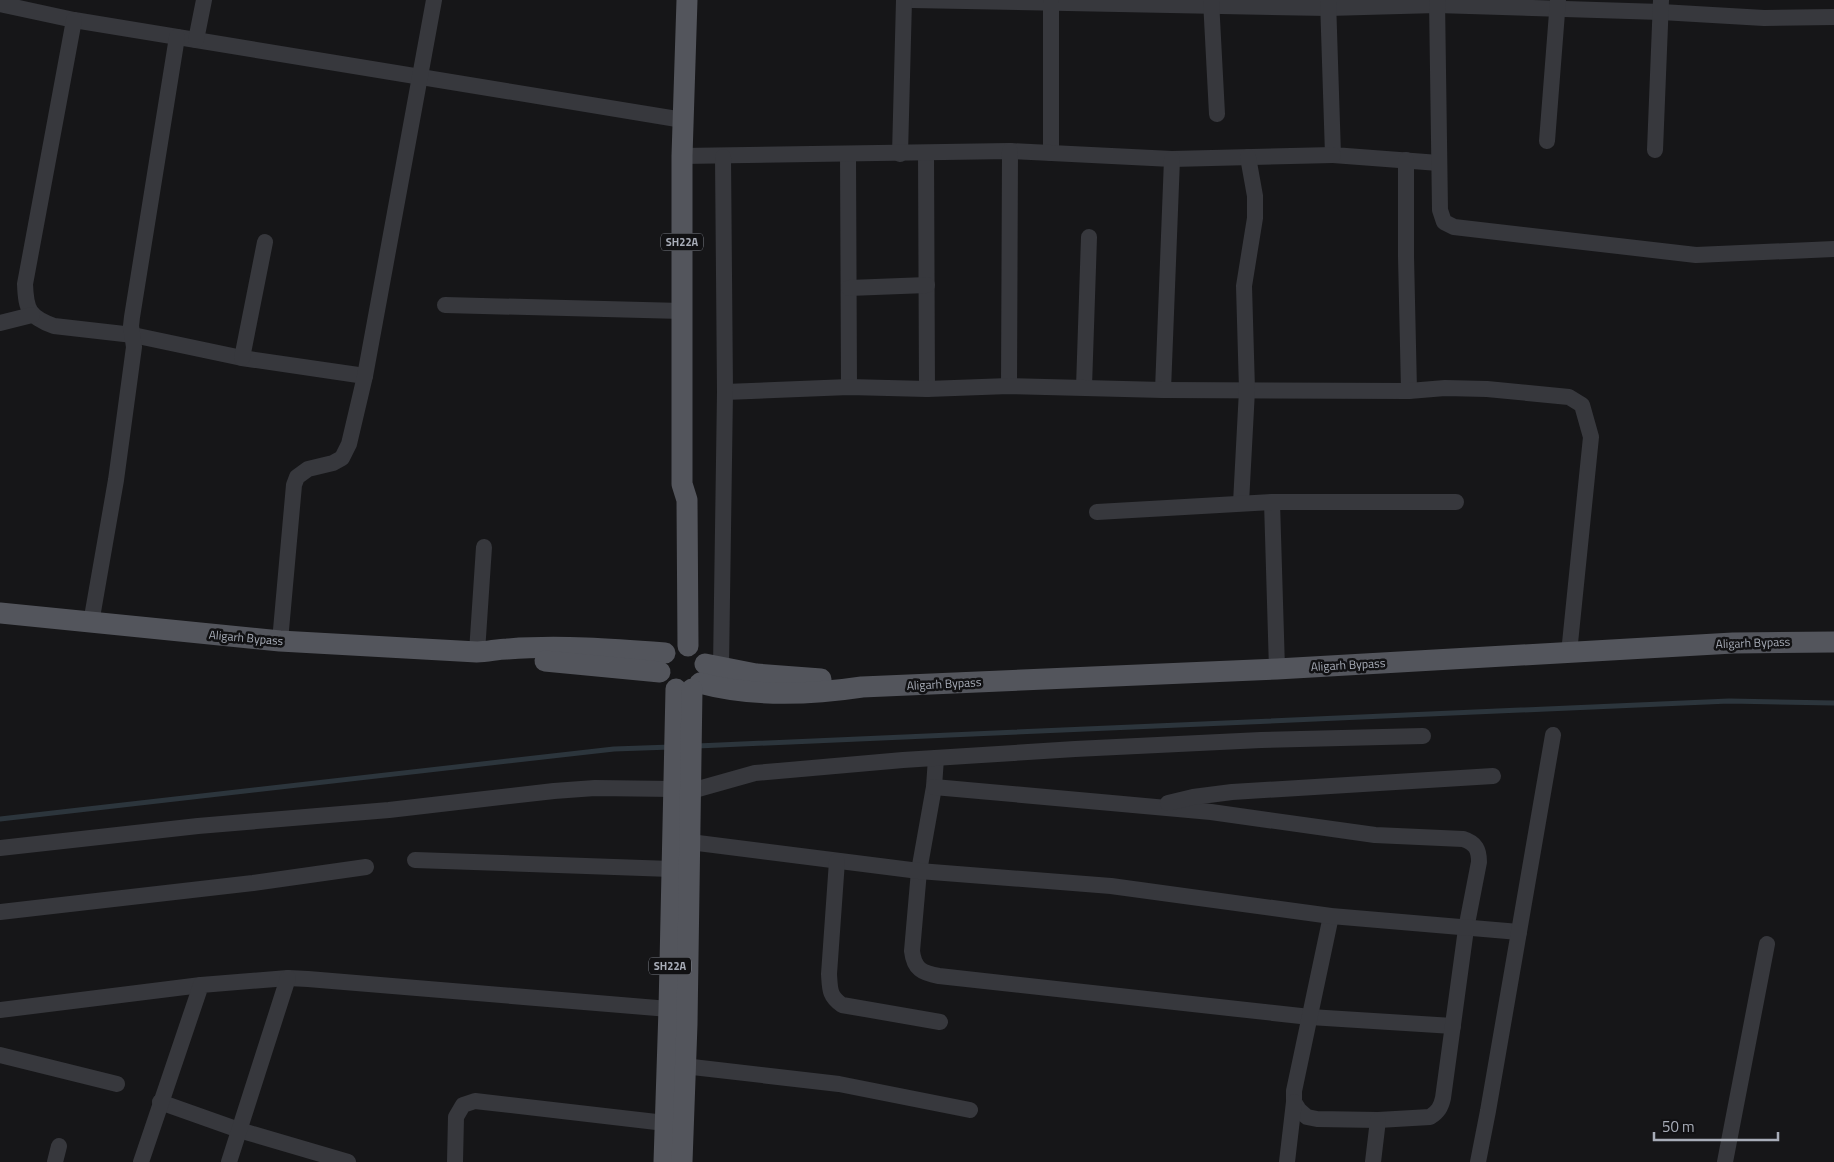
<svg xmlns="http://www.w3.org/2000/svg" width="1834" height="1162" font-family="'Titillium Web',sans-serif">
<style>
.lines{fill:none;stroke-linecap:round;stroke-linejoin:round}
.stream{stroke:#2c353c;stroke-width:5}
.minor{stroke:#37383d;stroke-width:16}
.major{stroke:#53555c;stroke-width:21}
.labels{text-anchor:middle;stroke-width:5;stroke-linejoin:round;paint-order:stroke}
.shield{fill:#111113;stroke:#7b7e86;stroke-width:1}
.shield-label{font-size:11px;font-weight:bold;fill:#a8adb8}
.street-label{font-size:12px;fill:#a8adb8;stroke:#111113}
</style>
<rect width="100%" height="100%" fill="#161618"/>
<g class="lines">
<g class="stream">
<path d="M697,746L1729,701L1834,703"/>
<path d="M0,819L614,749L671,747"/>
</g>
<g class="minor">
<path d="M912,0L1328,8L1437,5L1661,12L1764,18L1834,17"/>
<path d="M1211,0L1217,114"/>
<path d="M1328,0L1333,155L1439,163"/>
<path d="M1437,0L1440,210L1444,222L1454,227L1696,255L1834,249"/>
<path d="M1051,3V153"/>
<path d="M0,4L74,20L683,120"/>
<path d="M74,20L25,284C26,310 29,317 54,326L133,335L242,358L365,376"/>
<path d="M196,40L204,0"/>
<path d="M1547,141L1558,0"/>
<path d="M1655,150L1661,0"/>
<path d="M926,153L927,389"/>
<path d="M900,154L904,0"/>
<path d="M848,155L849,387"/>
<path d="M682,156L1010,151L1172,159L1333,155"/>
<path d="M1406,160V256L1409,391"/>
<path d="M849,288L927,285"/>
<path d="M445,305L682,311"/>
<path d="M0,323L32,315"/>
<path d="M242,358L265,242"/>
<path d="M1009,386L1010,151"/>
<path d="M1084,387L1089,237"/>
<path d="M1163,390L1172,159"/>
<path d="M725,392L849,387L927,389L1009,386L1163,390L1409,391L1445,388L1487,389L1569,397L1582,405L1591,437L1569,653"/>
<path d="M1272,502L1277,669"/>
<path d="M1241,503L1247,390L1244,286L1255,218V196L1248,157"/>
<path d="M1097,512L1272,502H1456"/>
<path d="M91,623L116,480L134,347L131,326L132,317L177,37"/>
<path d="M280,641L294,485L297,477L308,469L333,463L342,458L349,444L365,376L434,0"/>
<path d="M477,652L484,547"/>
<path d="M721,667L725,392L723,157"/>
<path d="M936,758L934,787L919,871L912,951C914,969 922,973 939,976L1310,1017L1453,1026"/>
<path d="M934,787L1211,812L1375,835L1463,839C1476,843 1479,850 1479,862L1466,929L1443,1098C1441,1107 1438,1112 1430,1117L1378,1120L1317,1119L1307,1117L1299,1110L1294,1102V1091L1331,916"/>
<path d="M691,791L755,773L903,760L1075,749L1261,740L1423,736"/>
<path d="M1168,803L1193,797L1232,792L1493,776"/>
<path d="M690,842L919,871L1111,886L1331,916L1519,932"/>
<path d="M0,848L198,826L389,810L554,791L595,788L674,789"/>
<path d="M415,860L671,869"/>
<path d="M837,861L829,974C830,989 829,996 842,1005L940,1022"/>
<path d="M0,912L253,883L366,867"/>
<path d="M0,1010L201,985"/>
<path d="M0,1055L117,1084"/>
<path d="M675,1065L839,1084L970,1110"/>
<path d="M160,1102L239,1130L348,1162"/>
<path d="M55,1162L59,1146"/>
<path d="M141,1162L201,985L288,978L308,979L669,1009"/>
<path d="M229,1162L288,978"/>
<path d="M455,1162L456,1117L463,1105L475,1101L665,1123"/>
<path d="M1287,1162L1294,1102"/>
<path d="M1373,1162L1378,1120"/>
<path d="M1478,1162L1488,1111L1553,735"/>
<path d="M1725,1162L1767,944"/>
</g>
<g class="major">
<path d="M687,0L682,156V484L687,500L688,646"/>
<path d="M0,613L280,641L477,652C488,652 497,649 507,649C559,645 613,649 665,653"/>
<path d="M545,661L660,672"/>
<path d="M705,664L756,674L821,679"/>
<path d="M700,683C752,697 809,695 862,687L1277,669L1733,643L1834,642"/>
<path d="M664,1162L669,1009L676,689"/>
<path d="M682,1162L687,1024L692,689"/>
</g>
</g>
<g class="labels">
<g class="shield">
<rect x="661" y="233.5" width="42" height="17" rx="4"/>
<rect x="649" y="957.5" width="42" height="17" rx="4"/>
</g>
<g class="shield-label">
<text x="682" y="246">SH22A</text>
<text x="670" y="970">SH22A</text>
</g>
<g class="street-label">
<text transform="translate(246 638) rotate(5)" y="4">Aligarh Bypass</text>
<text transform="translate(1753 643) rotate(-2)" y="4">Aligarh Bypass</text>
<text transform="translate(1348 665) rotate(-3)" y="4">Aligarh Bypass</text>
<text transform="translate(944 684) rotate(-3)" y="4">Aligarh Bypass</text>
</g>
</g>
<path d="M1654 1132v8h124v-8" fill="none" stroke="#a8adb8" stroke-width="2.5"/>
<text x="1662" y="1132" font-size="15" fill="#a8adb8" stroke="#111113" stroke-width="4" paint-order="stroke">50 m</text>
</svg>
